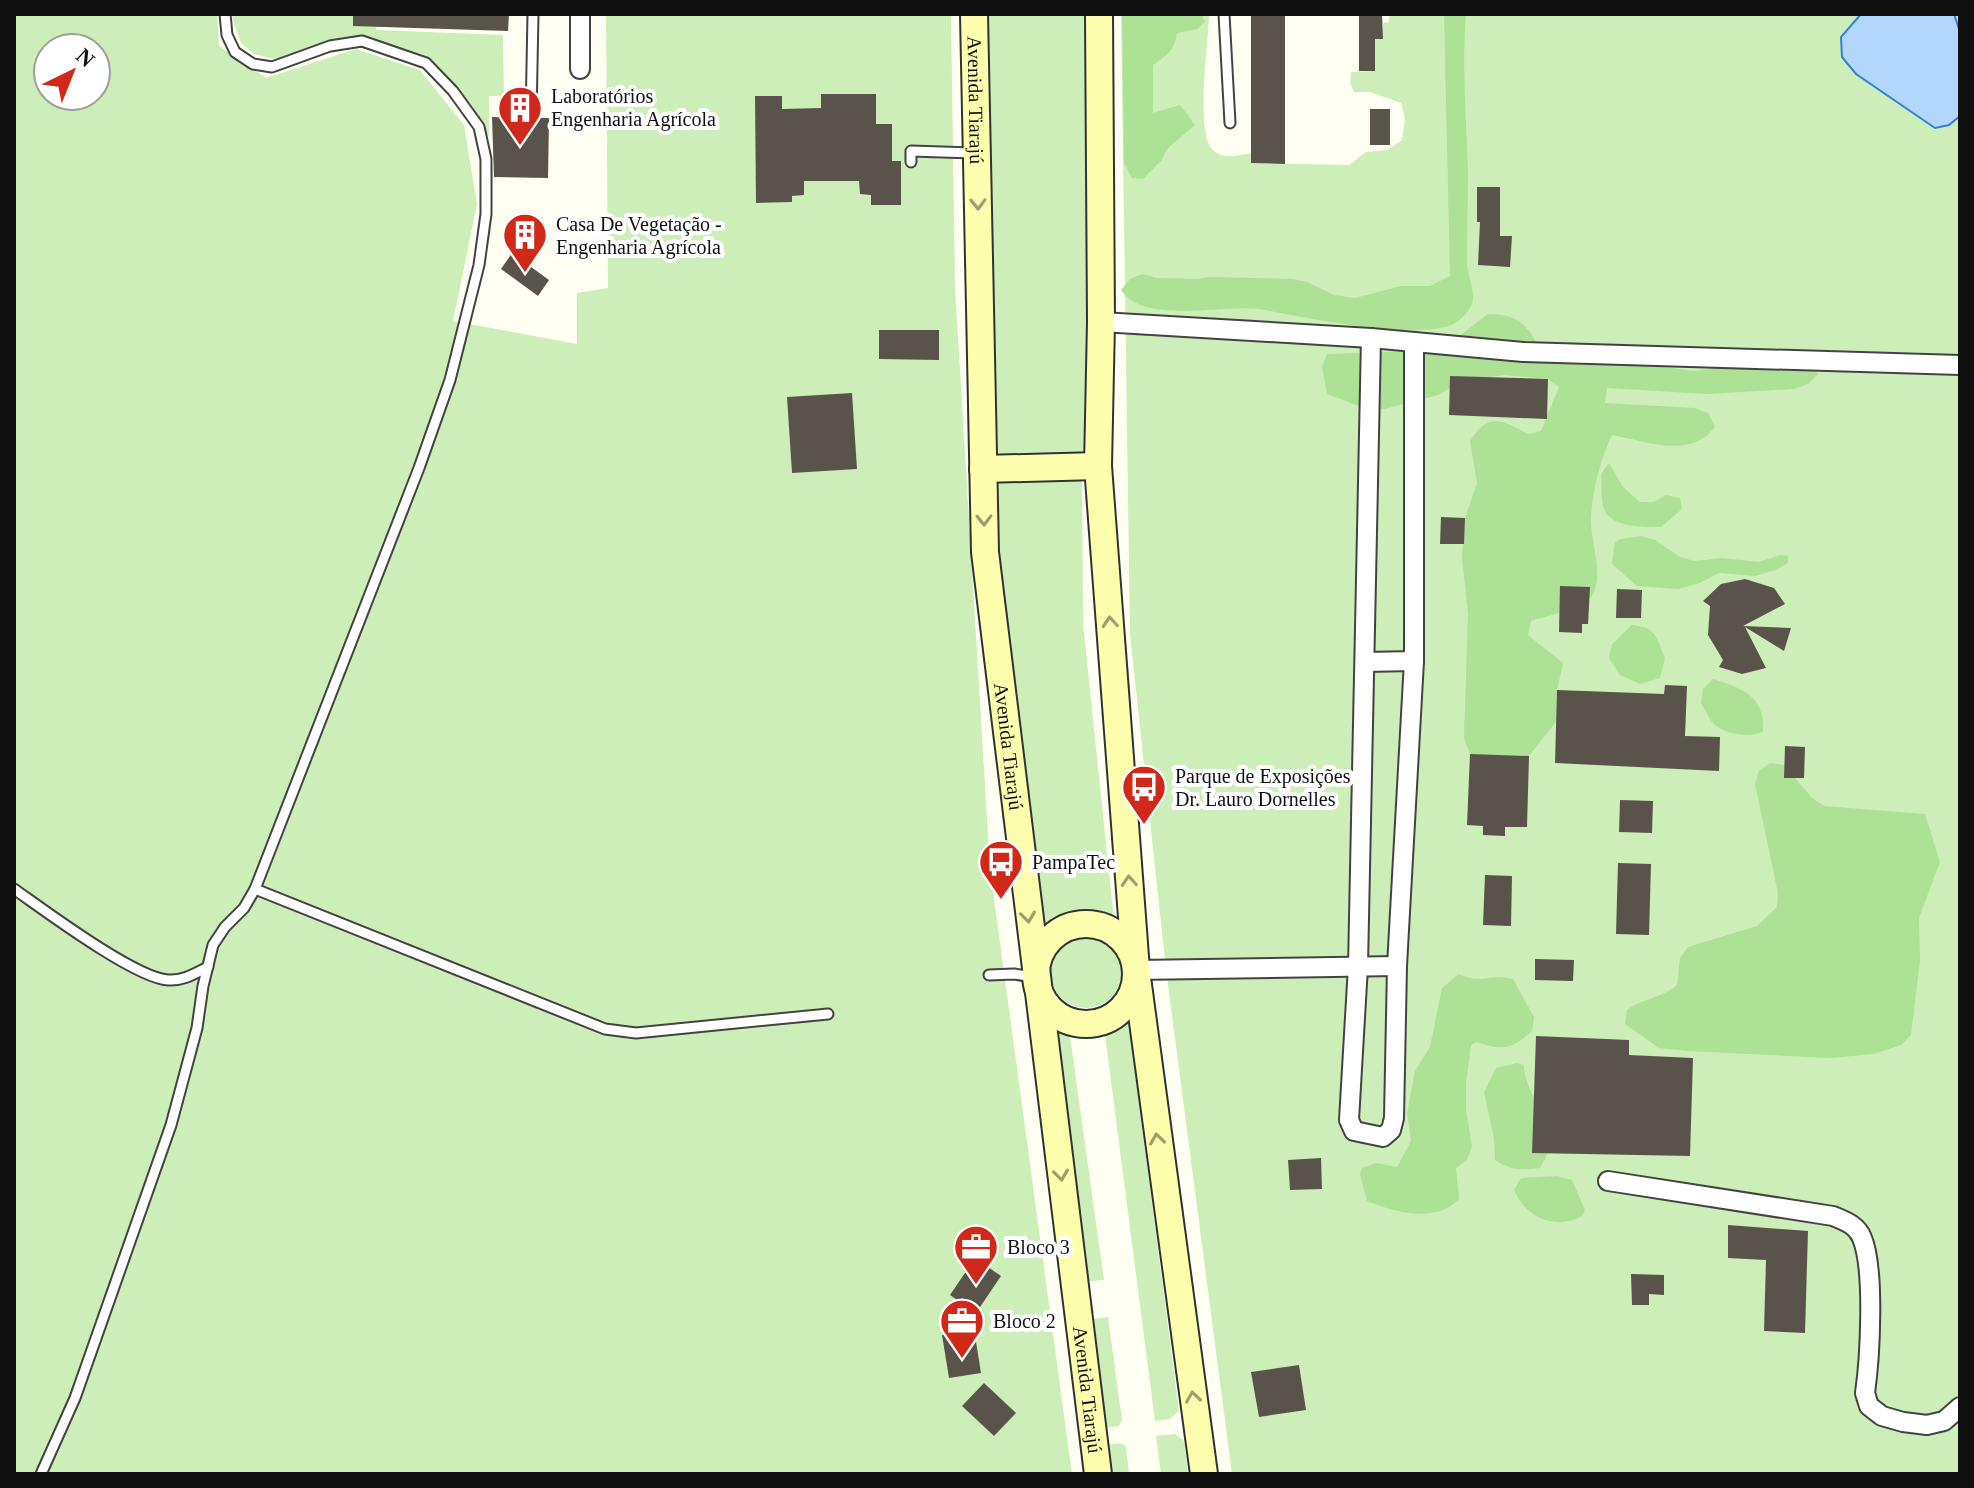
<svg xmlns="http://www.w3.org/2000/svg" width="1974" height="1488" font-family="'Times New Roman',serif">
<style>
.green{fill:#cdeeb8;fill-rule:evenodd}
.forest{fill:#ade196}
.water{fill:#b2d6fc;stroke:#3280db;stroke-width:2}
.building{fill:#5a534b}
.lines{fill:none;stroke-linecap:round;stroke-linejoin:round}
.lane-casing{stroke:#434343;stroke-width:13}
.street-casing{stroke:#434343;stroke-width:22}
.secondary-casing{stroke:#323232;stroke-width:30}
.lane{stroke:#fff;stroke-width:9}
.street{stroke:#fff;stroke-width:18}
.secondary{stroke:#fdffae;stroke-width:26}
.oneway{stroke:#9e9f6f}
.labels{text-anchor:middle;stroke-width:8;stroke-linejoin:round;paint-order:stroke}
.poi-label{font-size:20px;fill:#101010;stroke:#fff;text-anchor:start}
.street-label{font-size:20px;fill:#101010;stroke:#fff}
</style>
<rect width="100%" height="100%" fill="#fffef3"/>
<g class="green">
<path d="M14,14H217L219,46L266,78L356,49L420,70L464,125L477,204L453,321L577,344V293L608,288L606,15L595,14H951L955,287L990,869L1072,1474H14ZM48,48H96V96H48Z"/>
<path d="M234,14H375L376,30L503,35L504,96H489V137L457,86L425,55L363,39H340L303,54L274,59L254,54L241,43L232,18Z"/>
<path d="M985,14H1085L1088,451L1080,460L995,456Z"/>
<path d="M1121,14H1209C1209,41 1194,136 1214,151C1225,160 1239,155 1251,153L1252,163L1349,165L1366,152L1387,150L1402,140L1405,119L1401,103L1370,92H1354L1350,83L1351,72L1375,71V39H1383V23L1389,22V14H1960V1474H1232L1166,970L1130,634Z"/>
<path d="M1082,477L1083,623L1115,930C1081,913 1065,915 1037,940L996,573L991,481Z"/>
<circle cx="1086" cy="973" r="35"/>
<path d="M1127,1011L1179,1411L1170,1419L1155,1421L1104,1027Z"/>
<path d="M1047,1014L1069,1029L1104,1280L1079,1282Z"/>
<path d="M1108,1317L1122,1420L1119,1426L1101,1428L1085,1320Z"/>
<path d="M1175,1434L1184,1441L1188,1474H1161L1156,1436Z"/>
<path d="M1121,1443L1126,1447L1129,1474H1104L1105,1445Z"/>
</g>
<g class="forest">
<path d="M1124,14H1202L1205,22L1197,29L1177,33C1175,50 1167,55 1153,65V113L1180,105L1195,125L1168,148L1161,161L1143,179L1132,178L1124,163L1122,15Z"/>
<path d="M1444,14H1466C1462,66 1466,119 1468,171C1468,201 1467,232 1467,262C1467,275 1476,292 1472,304C1469,312 1459,322 1451,325C1413,340 1308,318 1265,310C1226,303 1145,326 1121,290L1130,279L1143,274L1156,278L1197,279L1212,277L1293,279L1307,282L1334,295L1355,298L1401,286H1430L1450,276Z"/>
<path d="M1488,314C1520,314 1527,326 1542,351L1553,353L1695,371L1781,358L1809,363L1818,374L1808,384L1794,389L1707,394L1607,388L1605,403L1694,408L1708,413L1715,426C1693,460 1645,441 1612,435C1600,461 1592,491 1591,519C1590,543 1609,586 1585,603C1574,611 1545,616 1531,621L1528,635L1563,663L1557,690L1556,722L1529,756L1496,763L1482,761L1470,754L1464,738L1468,614L1462,558L1465,518L1477,483L1470,441C1489,411 1501,420 1528,434L1541,431L1559,387L1548,379L1504,375L1462,381L1438,395L1385,409L1370,410L1327,394L1322,367L1327,354L1441,350Z"/>
<path d="M1609,463L1623,487L1640,502H1654L1666,495L1680,498L1682,509L1661,527C1644,527 1617,528 1606,513C1600,504 1602,484 1601,474Z"/>
<path d="M1641,536L1655,540L1680,557L1694,561L1722,558L1759,562L1780,555L1788,556V563L1775,570L1755,576L1719,573L1700,583L1679,589L1637,586L1612,564L1615,543L1620,539Z"/>
<path d="M1632,625C1657,627 1656,637 1665,658L1660,678L1640,684L1620,675L1609,658L1612,644Z"/>
<path d="M1713,679C1742,688 1765,696 1763,731C1753,739 1726,734 1716,726C1710,722 1705,709 1701,703L1703,689Z"/>
<path d="M1770,763L1784,765L1812,798L1824,806L1925,814L1940,862L1919,918L1920,960L1911,1035L1901,1045L1874,1054L1831,1058L1688,1051L1659,1048L1625,1024L1627,1010C1643,998 1662,998 1677,985L1680,958L1688,947L1757,926L1777,907L1778,893L1755,784L1759,771Z"/>
<path d="M1459,974C1481,985 1490,973 1513,979L1534,1017L1532,1031C1512,1049 1503,1051 1477,1042L1471,1045L1466,1082V1110L1472,1146L1467,1160L1456,1168L1459,1199C1435,1224 1394,1212 1367,1201L1360,1174L1362,1168L1376,1163L1397,1167L1411,1141L1407,1113L1415,1071L1430,1047L1442,988Z"/>
<path d="M1517,1063L1524,1065C1524,1095 1556,1120 1549,1150C1547,1156 1543,1162 1540,1168C1522,1170 1511,1171 1495,1160L1494,1139L1484,1092L1496,1068Z"/>
<path d="M1557,1176L1572,1180L1585,1210L1582,1216C1555,1231 1525,1217 1514,1190L1521,1178Z"/>
</g>
<path class="water" d="M1861,14H1954L1960,32V116L1949,125L1935,128L1856,74L1842,57L1841,37Z"/>
<g class="building">
<path d="M353,14H509L508,31L353,26Z"/>
<path d="M1251,14H1285V164L1251,163Z"/>
<path d="M1359,14H1382L1383,39H1375V71H1359Z"/>
<path d="M821,94H876V124H892V161H901V205H871V195L860,194L859,181H804V195L792,196V202L756,203L755,96H782V109L821,108Z"/>
<rect x="1370" y="109" width="20" height="36"/>
<path d="M492,117L524,118L527,124L532,125L538,118H549L548,178L494,177Z"/>
<path d="M1477,187H1500V236H1512L1510,267L1478,265L1480,222H1477Z"/>
<path d="M512,253L549,280L538,296L501,269Z"/>
<path d="M879,330H939V360L879,359Z"/>
<path d="M1450,376L1548,379L1547,419L1449,415Z"/>
<path d="M852,393L857,469L792,473L787,397Z"/>
<path d="M1441,517L1465,518L1464,544H1440Z"/>
<path d="M1745,579L1774,588L1785,604L1743,626L1791,628L1784,651L1745,627L1766,668L1742,674L1719,667L1723,660L1708,635L1710,606L1703,601L1721,584Z"/>
<path d="M1560,586L1590,587L1588,624H1582V633L1559,632Z"/>
<path d="M1617,589L1642,590L1641,618H1616Z"/>
<path d="M1665,685L1687,686L1685,736L1720,737L1719,771L1555,763L1557,690L1664,694Z"/>
<path d="M1785,746L1805,747L1804,778H1784Z"/>
<path d="M1470,754L1529,756L1527,827H1505V836L1483,835V826L1467,825Z"/>
<path d="M1620,800L1653,801L1652,833L1619,832Z"/>
<path d="M1618,863L1651,864L1649,935L1616,934Z"/>
<path d="M1485,875L1512,876L1511,926L1483,925Z"/>
<path d="M1535,959L1574,960L1573,981L1535,980Z"/>
<path d="M1536,1036L1629,1040V1055L1693,1058L1690,1156L1532,1153Z"/>
<path d="M1321,1158L1322,1189L1290,1190L1288,1160Z"/>
<path d="M1728,1225L1808,1231L1805,1333L1764,1331L1766,1260L1728,1258Z"/>
<path d="M975,1258L1001,1276L976,1313L950,1295Z"/>
<path d="M1631,1274L1664,1275V1295L1649,1294V1305H1632Z"/>
<path d="M974,1329L981,1373L949,1378L942,1335Z"/>
<path d="M1299,1365L1306,1410L1259,1417L1251,1372Z"/>
<path d="M984,1383L1016,1413L994,1436L962,1406Z"/>
</g>
<g class="lines">
<g class="lane-casing">
<g id="lane">
<path d="M1224,14L1230,123"/>
<path d="M531,118L533,14"/>
<path d="M911,162V151L973,153"/>
<path d="M14,889C44,910 135,978 168,980C183,981 194,974 208,967"/>
<path d="M255,889L605,1029L636,1033L828,1014"/>
<path d="M989,975L1014,974L1033,977"/>
<path d="M41,1474L75,1398L171,1125L197,1028L203,986L213,945L225,927L244,908L255,889L419,468L450,380L479,265L486,214V159L479,127L453,91L426,63L362,41L330,46L272,67L253,64L235,52L227,35L225,14"/>
</g>
</g>
<g class="street-casing">
<g id="street">
<path d="M580,69V14"/>
<path d="M1101,322L1371,338L1523,352L1960,365"/>
<path d="M1371,338L1358,966L1349,1120L1354,1131L1383,1137L1391,1130L1394,1118L1397,966L1414,661V342"/>
<path d="M1365,662L1414,661"/>
<path d="M1136,970L1397,966"/>
<path d="M1608,1181L1833,1216C1845,1221 1857,1225 1862,1238C1875,1269 1870,1358 1865,1393L1869,1406L1882,1416L1903,1422L1927,1425L1944,1421L1960,1407"/>
</g>
</g>
<g class="secondary-casing">
<g id="secondary">
<path id="s1" d="M974,14L985,552L1098,1474"/>
<path d="M1099,14L1101,322L1098,466L1136,970L1204,1474"/>
<path d="M983,469L1098,466"/>
<circle cx="1086" cy="974" r="50"/>
</g>
</g>
<use href="#lane" class="lane"/>
<use href="#street" class="street"/>
<use href="#secondary" class="secondary"/>
</g>
<defs><path id="oneway-chevron" d="M-2-3.5L2.5 0L-2 3.5" fill="none" stroke-width="1.6" stroke-linecap="round" stroke-linejoin="round" transform="scale(2)"/></defs>
<g class="oneway">
<use href="#oneway-chevron" transform="translate(978 204) rotate(89)"/>
<use href="#oneway-chevron" transform="translate(984 520) rotate(89)"/>
<use href="#oneway-chevron" transform="translate(1110 622) rotate(-94)"/>
<use href="#oneway-chevron" transform="translate(1129 881) rotate(-94)"/>
<use href="#oneway-chevron" transform="translate(1028 917) rotate(83)"/>
<use href="#oneway-chevron" transform="translate(1157 1139) rotate(-98)"/>
<use href="#oneway-chevron" transform="translate(1061 1175) rotate(83)"/>
<use href="#oneway-chevron" transform="translate(1193 1397) rotate(-98)"/>
</g>
<defs>
<g id="building-pin" transform="scale(2.3)"><path d="M0 17L-7.5 6A9.5 9.5 0 1 1 7.5 6Z" fill="#d02919" stroke="#fff"/><path d="M-4-6H4V6H1V3H-1V6H-4ZM-2.5-4.3h1.7v1.8h-1.7ZM.8-4.3h1.7v1.8H.8ZM-2.5-1h1.7V.8h-1.7ZM.8-1h1.7V.8H.8Z" fill="#fff"/></g>
<g id="bus-pin" transform="scale(2.3)"><path d="M0 17L-7.5 6A9.5 9.5 0 1 1 7.5 6Z" fill="#d02919" stroke="#fff"/><path d="M-5-6H5V4H4V6H2V4H-2V6H-4V4H-5ZM-3.5-4V0h7V-4ZM-3.5 1.2v1.5H-2V1.2ZM2 1.2v1.5H3.5V1.2Z" fill="#fff"/></g>
<g id="office-pin" transform="scale(2.3)"><path d="M0 17L-7.5 6A9.5 9.5 0 1 1 7.5 6Z" fill="#d02919" stroke="#fff"/><path d="M-6-3h4V-5.5h4V-3h4V5H-6ZM-1-4.5V-3h2v-1.5ZM-6 0V1H6V0Z" fill="#fff"/></g>
</defs>
<g fill-rule="evenodd">
<use href="#building-pin" x="520" y="108"/>
<use href="#building-pin" x="525" y="235"/>
<use href="#bus-pin" x="1144" y="787"/>
<use href="#bus-pin" x="1001" y="862"/>
<use href="#office-pin" x="976" y="1247"/>
<use href="#office-pin" x="962" y="1321"/>
</g>
<g class="labels">
<g class="poi-label">
<text x="551" y="103">Laboratórios<tspan x="551" dy="23">Engenharia Agrícola</tspan></text>
<text x="556" y="231">Casa De Vegetação -<tspan x="556" dy="23">Engenharia Agrícola</tspan></text>
<text x="1175" y="783">Parque de Exposições<tspan x="1175" dy="23">Dr. Lauro Dornelles</tspan></text>
<text x="1032" y="869">PampaTec</text>
<text x="1007" y="1254">Bloco 3</text>
<text x="993" y="1328">Bloco 2</text>
</g>
<g class="street-label">
<text dy="7" stroke="none"><textPath href="#s1" startOffset="86">Avenida Tiarajú</textPath></text>
<text dy="7" stroke="none"><textPath href="#s1" startOffset="734">Avenida Tiarajú</textPath></text>
<text dy="7" stroke="none"><textPath href="#s1" startOffset="1382">Avenida Tiarajú</textPath></text>
</g>
</g>
<rect width="1974" height="1488" fill="none" stroke="#101010" stroke-width="32"/>
<g transform="translate(72 72) rotate(43)"><circle r="38" fill="#ffffff" stroke="#9f9f9f" stroke-width="2"/>
<path d="M0-6L14 30L0 20L-14 30Z" fill="#d02919"/>
<text y="-12" font-size="22" font-weight="bold" text-anchor="middle" fill="#101010">N</text>
</g>
</svg>
